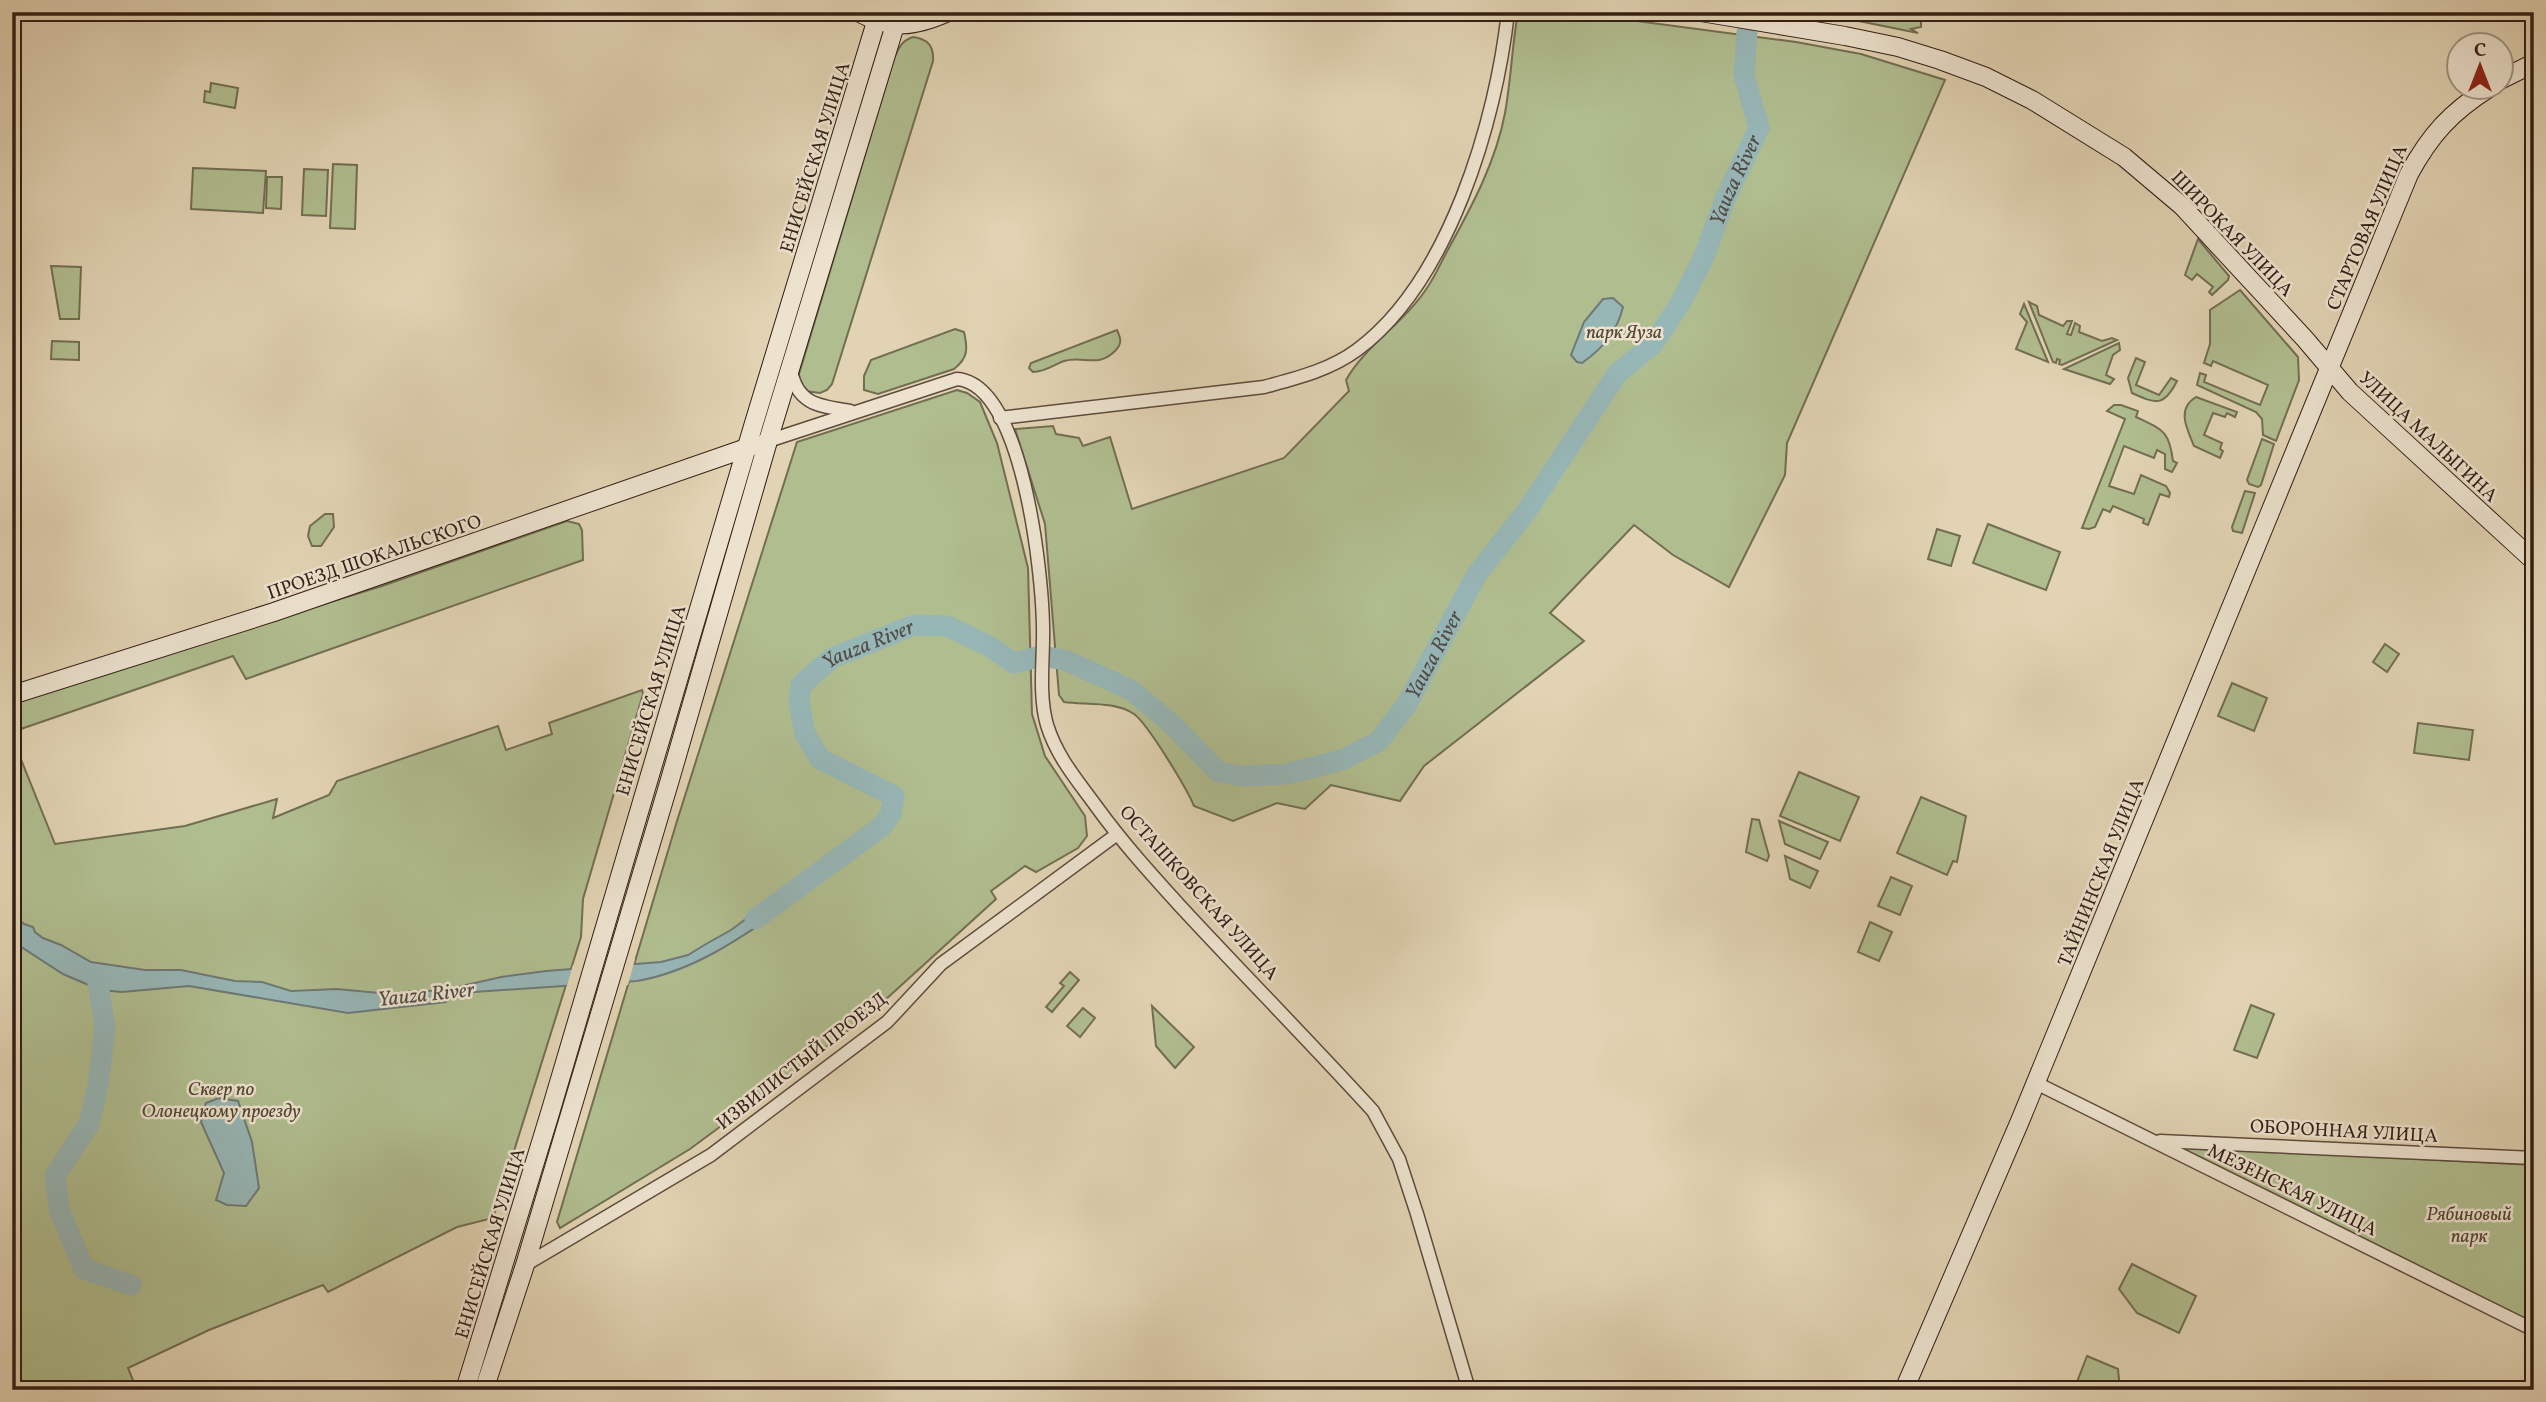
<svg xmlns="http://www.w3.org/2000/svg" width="2546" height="1402" font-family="Vollkorn,serif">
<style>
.green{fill:#b0bd8f;stroke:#726e52;stroke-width:2}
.water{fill:#97b6b6;stroke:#6f7976;stroke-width:2}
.pier{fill:#e1d3b3}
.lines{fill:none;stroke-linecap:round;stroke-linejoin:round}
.river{stroke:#97b6b6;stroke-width:21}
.street-casing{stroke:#5e4b3d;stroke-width:15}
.secondary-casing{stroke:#331e16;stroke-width:20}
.street{stroke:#ece2ce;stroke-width:12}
.secondary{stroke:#ece2ce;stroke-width:18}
.labels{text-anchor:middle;stroke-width:5;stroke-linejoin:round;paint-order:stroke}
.street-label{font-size:19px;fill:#331e16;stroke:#ece2ce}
.park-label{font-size:19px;font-style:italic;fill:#524634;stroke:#ece2ce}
.water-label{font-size:21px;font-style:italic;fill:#514c46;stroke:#ece2ce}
</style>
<rect width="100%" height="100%" fill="#e1d3b3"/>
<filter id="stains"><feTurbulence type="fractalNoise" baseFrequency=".00286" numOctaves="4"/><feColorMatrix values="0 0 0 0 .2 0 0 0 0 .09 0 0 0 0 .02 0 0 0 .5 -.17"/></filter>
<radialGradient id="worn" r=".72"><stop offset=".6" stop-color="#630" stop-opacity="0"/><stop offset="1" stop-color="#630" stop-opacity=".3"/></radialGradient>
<g class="green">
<path d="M1518,12H1569L1796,42L1861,54L1945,80L1787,443L1785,475L1729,587L1673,555L1634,525L1550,613L1584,641L1424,766L1400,801L1331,785L1305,809L1277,803L1233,821L1194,806C1187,789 1148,724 1134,714C1115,701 1085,705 1064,702L1059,695L1045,524L1015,429L1053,426L1056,434L1079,438L1083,446L1110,437L1132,509L1284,458L1349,391L1346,380C1366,345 1404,323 1427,288C1436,275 1442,260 1450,246C1473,204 1496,161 1505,113C1511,80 1512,46 1518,12Z"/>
<path d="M1814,12H1921V27L1911,29L1918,33Z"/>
<path d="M913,37C928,39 934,46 933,61L832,384L827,390L820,393L805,391L800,383L799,374L894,59C898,49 901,41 913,37Z"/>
<path d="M211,83L238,88L235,108L204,102L205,91L210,92Z"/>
<path d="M333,164L357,165L355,229L330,228Z"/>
<path d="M193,168L266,171L263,213L191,209Z"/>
<path d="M304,169L328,170L326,216L302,215Z"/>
<path d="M267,177H282L281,209L266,208Z"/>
<path d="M2198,239L2229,276L2228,280L2212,295L2209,292L2213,287L2197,274L2192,280L2185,275Z"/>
<path d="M51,266L81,267L79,319H60Z"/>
<path d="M2240,290L2298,357L2299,380L2276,441L2263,435L2262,419L2256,412L2197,385L2200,373L2206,375L2204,382L2260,405L2268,385L2213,361L2211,366L2204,363L2210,344V310Z"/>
<path d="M2029,302L2037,306L2039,315L2063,326L2067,321H2072L2067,334L2071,335L2075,323L2080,326L2079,332L2102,341L2112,338L2117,340L2062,365L2059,364L2060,360L2057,359L2056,363L2053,362Z"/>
<path d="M2024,304L2048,362L2016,349L2027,322L2020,314Z"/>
<path d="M955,329L964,332C968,349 968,358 954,369L878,394L864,390V376L871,360Z"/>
<path d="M1117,330C1121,339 1122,343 1116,350C1098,369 1084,355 1064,361C1053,365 1045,372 1033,372L1029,368L1031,363Z"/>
<path d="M52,341L79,342V360L51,359Z"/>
<path d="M2119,343L2120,350L2113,355L2106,375L2114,379L2110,384L2064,369Z"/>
<path d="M2136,358L2145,362L2136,385L2159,395L2171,378L2177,381C2164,407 2156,404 2132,393L2128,378Z"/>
<path d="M957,390L967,393L980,402L997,443L1028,568L1032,714L1045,756L1085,816L1087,836L1078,848L1036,872L1025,866L991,891L996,899L873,1011L782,1081L690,1149L560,1228L557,1222L677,821L797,442Z"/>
<path d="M2196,397L2237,412L2235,417L2227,413L2225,417L2213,413L2204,435L2222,443L2220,449L2223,451L2220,458L2194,446C2187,429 2176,409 2196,397Z"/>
<path d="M2114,405H2121L2138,411L2136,417C2163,430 2169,430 2173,461L2177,463L2172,472L2165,469V454L2157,450L2154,458L2124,446L2109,486L2134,494L2141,475L2166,486L2170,493L2169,497L2160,494L2148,525L2143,523L2144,519L2113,506L2110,512L2103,509L2095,527L2089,529L2082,528L2125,419L2107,411Z"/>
<path d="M2262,439L2274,444L2261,485L2258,487L2249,484L2247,480Z"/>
<path d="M2245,491L2255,493L2242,533L2233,531L2232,527Z"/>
<path d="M325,514H333L334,527L321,546H312L308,536L310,526Z"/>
<path d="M567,521L579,524L582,530L583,560L246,679L233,656L12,732V701L382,586Z"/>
<path d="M1988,524L2060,552L2046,590L1973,563Z"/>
<path d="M1937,529L1960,536L1951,566L1928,559Z"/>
<path d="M2385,644L2399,654L2387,672L2373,662Z"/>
<path d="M2232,683L2267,698L2254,731L2218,716Z"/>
<path d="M642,690L643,694L583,899L581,937L493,1218L457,1227L328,1292L323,1285L209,1330L128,1368L137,1390H12V737L55,844L185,826L277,799L273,818L329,795L337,781L498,726L506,750L552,734L549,723Z"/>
<path d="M2418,723L2473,730L2469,760L2414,753Z"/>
<path d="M1799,772L1859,797L1840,841L1780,816Z"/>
<path d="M1921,797L1966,816L1957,862L1953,861L1947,875L1897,853Z"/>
<path d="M1752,819L1759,820L1769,856L1767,861L1746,852Z"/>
<path d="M1779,821L1828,842L1820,859L1785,844Z"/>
<path d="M1785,856L1818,871L1810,888L1790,879Z"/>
<path d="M1891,877L1912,886L1900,915L1878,906Z"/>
<path d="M1870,922L1892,932L1879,961L1858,952Z"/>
<path d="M1070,972L1079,980L1052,1012L1046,1007L1064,986L1060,983Z"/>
<path d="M2251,1005L2274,1014L2257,1058L2234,1050Z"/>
<path d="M1152,1006L1194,1047L1175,1068L1156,1046Z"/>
<path d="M1083,1008L1095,1018L1080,1037L1067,1026Z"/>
<path d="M2170,1146L2534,1165V1326Z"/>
<path d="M2132,1264L2196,1296L2179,1333L2137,1313L2119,1289Z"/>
<path d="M2087,1356L2118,1369L2120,1390H2097L2077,1382Z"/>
</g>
<g class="water">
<path d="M1613,298L1623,307C1617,332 1603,348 1582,363L1577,362L1571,355L1584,322L1603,299Z"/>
<path d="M774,898L780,905L781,910C737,941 690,972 637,981L474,992L455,996L446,1002L348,1013L189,986L122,992L100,990L63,974L12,941V914L24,924L33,927L35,932L43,938L61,945L91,962L145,970H181L235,981L262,982L291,991L337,989L400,995L409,991H440L501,977L546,971L661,962L688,955L706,944L731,930Z"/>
<path d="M219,1098L238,1101L252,1142L259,1188L246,1206L227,1205L216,1200L224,1173L201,1122L206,1103Z"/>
</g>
<path class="pier" d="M635,959L628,985L566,989L573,965Z"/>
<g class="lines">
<g class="river">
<path id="s1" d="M755,919L881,827L891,814L894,796L820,759L805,734L799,702L801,685L832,658L914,625L947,626L989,646L1014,663L1041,656L1065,660L1131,690L1173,725L1218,772L1241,776L1287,774L1342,760L1379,741L1407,704L1477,574L1526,512L1617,374L1653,344L1680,304L1703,259L1726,197L1759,128L1744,75L1747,32"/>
<path d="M97,978L105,1027L98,1086L89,1124L55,1176L60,1212L84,1269L131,1285"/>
</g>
<g class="street-casing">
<g id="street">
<path d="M791,371C798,405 820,406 850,411"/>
<path d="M1000,418L1264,387C1297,378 1330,370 1357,350C1449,282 1496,121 1508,12"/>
<path d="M764,440L768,441L957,379C1023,384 1042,573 1043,625C1044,658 1038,693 1047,725C1057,757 1077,780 1096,806C1122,842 1151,874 1181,907C1244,975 1310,1042 1373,1111L1399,1159L1417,1214L1469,1390"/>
<path d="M2036,1083L2534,1330"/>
<path d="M2160,1141L2534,1158"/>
<path d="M525,1265L711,1155L887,1022L941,964L1116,835"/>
</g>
</g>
<g class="secondary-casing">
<g id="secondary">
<path d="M858,12C891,30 914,27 948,12"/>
<path d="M1701,12L1845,36L1898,47L1940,60L1986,77L2032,100L2124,157L2182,206L2305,339L2350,392L2534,561"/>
<path d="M2500,80L2534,63"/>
<path d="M12,695L274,612L755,445"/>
<path d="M465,1390L550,1113L754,423L879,12"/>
<path d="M484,1390L525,1265L669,783L768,441L899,12"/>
<path d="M1904,1390L2020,1121L2409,174C2430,135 2451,112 2489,88"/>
</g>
</g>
<use href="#street" class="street"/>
<use href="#secondary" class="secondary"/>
</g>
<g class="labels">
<g class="street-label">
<text transform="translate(814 157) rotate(-73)" y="7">ЕНИСЕЙСКАЯ УЛИЦА</text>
<text transform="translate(2366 227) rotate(-67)" y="7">СТАРТОВАЯ УЛИЦА</text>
<text transform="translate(2233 233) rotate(46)" y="7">ШИРОКАЯ УЛИЦА</text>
<text transform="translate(2429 436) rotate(43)" y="7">УЛИЦА МАЛЫГИНА</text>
<text transform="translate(374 556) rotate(-19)" y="7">ПРОЕЗД ШОКАЛЬСКОГО</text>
<text transform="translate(650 700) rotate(-73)" y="7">ЕНИСЕЙСКАЯ УЛИЦА</text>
<text transform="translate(2100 872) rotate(-68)" y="7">ТАЙНИНСКАЯ УЛИЦА</text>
<text transform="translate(1200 892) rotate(48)" y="7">ОСТАШКОВСКАЯ УЛИЦА</text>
<text transform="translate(801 1060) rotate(-38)" y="7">ИЗВИЛИСТЫЙ ПРОЕЗД</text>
<text transform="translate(2344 1130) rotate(3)" y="7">ОБОРОННАЯ УЛИЦА</text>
<text transform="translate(2293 1189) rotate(26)" y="7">МЕЗЕНСКАЯ УЛИЦА</text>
<text transform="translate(489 1243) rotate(-73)" y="7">ЕНИСЕЙСКАЯ УЛИЦА</text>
</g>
<g class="park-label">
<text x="1624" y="338">парк Яуза</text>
<text x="221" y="1095">Сквер по<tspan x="221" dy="22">Олонецкому проезду</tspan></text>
<text x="2469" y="1220">Рябиновый<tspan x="2469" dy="22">парк</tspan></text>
</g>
<g class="water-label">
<text dy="7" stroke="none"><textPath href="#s1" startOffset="1673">Yauza River</textPath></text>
<text dy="7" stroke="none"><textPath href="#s1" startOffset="432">Yauza River</textPath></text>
<text dy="7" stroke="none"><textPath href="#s1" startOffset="1106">Yauza River</textPath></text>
<text transform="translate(426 994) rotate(-6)" y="7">Yauza River</text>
</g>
</g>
<rect width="2546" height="1402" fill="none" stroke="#e1d3b3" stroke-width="42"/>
<rect x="14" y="14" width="2518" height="1374" fill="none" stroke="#331e16" stroke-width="3.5"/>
<rect x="21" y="21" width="2504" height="1360" fill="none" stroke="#331e16" stroke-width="2"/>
<g transform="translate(2480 66)"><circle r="33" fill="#ece2ce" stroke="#a29484" stroke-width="2"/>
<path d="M0-5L12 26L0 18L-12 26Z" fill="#8f2418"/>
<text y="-10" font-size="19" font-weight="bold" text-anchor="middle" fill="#331e16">С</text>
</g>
<rect width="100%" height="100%" filter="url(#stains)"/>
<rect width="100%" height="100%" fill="url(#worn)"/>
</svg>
